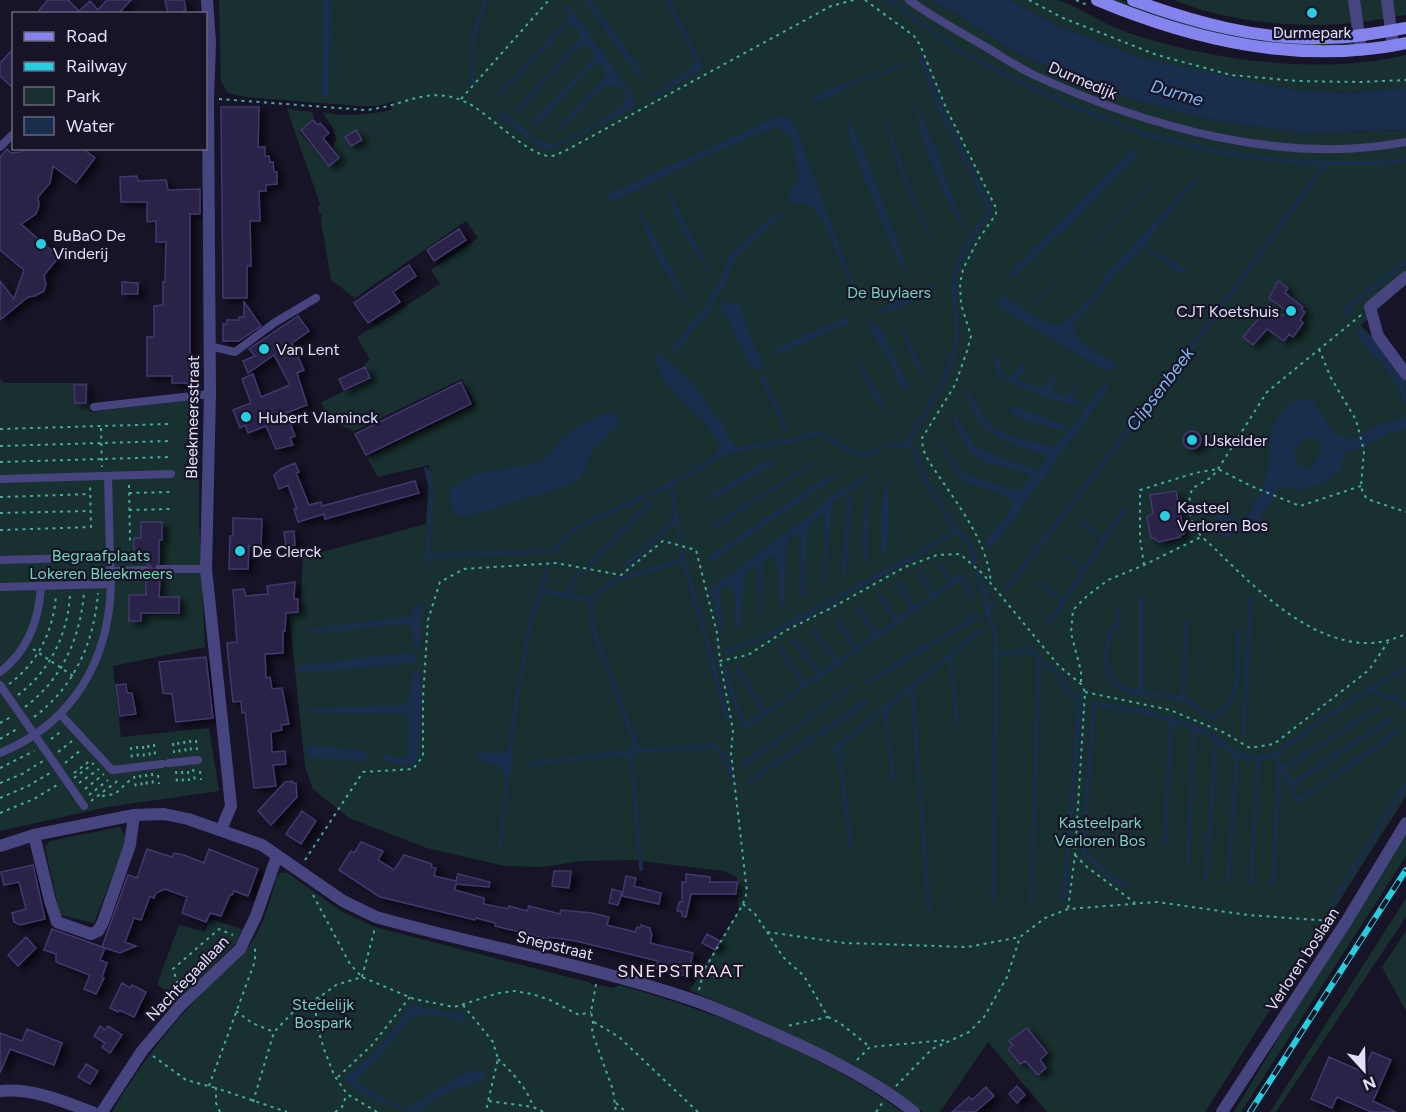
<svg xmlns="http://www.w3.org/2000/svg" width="1406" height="1112" font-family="Figtree,sans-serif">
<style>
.green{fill:#183130}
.water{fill:#192d4c;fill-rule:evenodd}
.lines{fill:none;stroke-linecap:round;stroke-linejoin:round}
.stream{stroke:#192d4c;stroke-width:4}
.building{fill:#292246;stroke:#42386f;stroke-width:1.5;filter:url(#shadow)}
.path{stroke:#42aca5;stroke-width:2;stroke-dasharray:3 4.5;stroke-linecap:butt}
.service{stroke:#474580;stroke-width:8}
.minor{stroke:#474580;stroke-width:12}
.secondary{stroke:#8583ee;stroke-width:12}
.rail-casing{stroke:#25cfe0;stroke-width:6}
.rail{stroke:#171427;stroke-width:4;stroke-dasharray:11;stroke-linecap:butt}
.poi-dot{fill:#25cfe0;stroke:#171427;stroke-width:2}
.labels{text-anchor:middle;stroke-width:4.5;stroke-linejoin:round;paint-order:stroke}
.poi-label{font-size:16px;fill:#e2dffa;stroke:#171427;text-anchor:start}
.street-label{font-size:16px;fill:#e2dffa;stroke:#171427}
.park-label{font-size:16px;fill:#74d2ba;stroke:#171427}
.water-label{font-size:18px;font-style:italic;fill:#7bb8ec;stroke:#171427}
.neighbourhood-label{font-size:18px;letter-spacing:1.5px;fill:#fbe1f1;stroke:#171427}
</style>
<defs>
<filter id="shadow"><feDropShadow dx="6" dy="4" stdDeviation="3" flood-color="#0009"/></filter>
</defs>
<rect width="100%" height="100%" fill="#171427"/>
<path class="green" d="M219,0H932L954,12L1013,51L1038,62L1106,91L1177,111L1218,121L1305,133L1406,130V284L1361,325L1406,374V796L1205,1112H1047L988,1042L940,1112H923L877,1080L848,1062L690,990L739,910L737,877L723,871L632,860L580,861L544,867L505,866L427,848L349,818L313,789L305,766L289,613L300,612L303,557L426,524L429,465L378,477L367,458L475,405L462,379L354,431L329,421L321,402L371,379L364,364L370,360L357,337L440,284L431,270L478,238L466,221L355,298L331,280L321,221L322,214L319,213L318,207L320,204L287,109L312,112L314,116L313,120L299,132L330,165L339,158L332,148L336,139L333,128L322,112C344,117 369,115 391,110L394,101L377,106H359L245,97L228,93L221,82Z
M1010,0C1024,0 1042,0 1056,0C1073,3 1100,22 1118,29C1202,60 1319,76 1406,55V88L1350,93L1292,90L1192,70L1141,58L1059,26Z
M1107,0H1121L1163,15L1355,43L1353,46L1302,47L1213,35Z
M1175,0H1406V15C1389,17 1373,21 1356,23C1298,28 1228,23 1175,0Z
M0,379L4,383H88L90,412L200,399L199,411V521L205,647L113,666V669L121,737L209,728L219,791L107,807L0,831Z
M120,827L127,839L94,923L60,915L45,847L50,841Z
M1406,833V856L1241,1112H1234L1308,989Z
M286,872L341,911L375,927L591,983V985L598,987L600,985L613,988L619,985C721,1014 816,1051 903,1112H112C135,1072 168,1029 200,995C219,975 242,960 256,935C264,922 272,895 276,879L280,873Z
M1406,898V917L1276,1112H1270Z
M210,919L242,929L236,943L177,1001L157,984L179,925L205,932Z
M1406,931V1011L1382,967Z"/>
<path class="water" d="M323,0H331L329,94L326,98L322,95Z
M584,0H590L636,63L645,80L635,72Z
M665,0H670L703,66L698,72L650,98L648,96L690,70L696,62Z
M932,0H1010L1059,26L1141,58L1292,90L1350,93L1406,88V130L1305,133L1218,121L1177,111L1106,91L1038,62L1013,51L954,12Z
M565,5L569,6L628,89L635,102L633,108L551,150L537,145L497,115L500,113L513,119L534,138L553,145L594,125L624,104L627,95L621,87L604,85L560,131L557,128L605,77V69L596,62L537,125L535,122L537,117L593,59C594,51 592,48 585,44L577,48L517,113L514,111L580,39L578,30L573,25H568L498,99L500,91L569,18Z
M911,61L908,65L850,85L835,95L813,103L812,99L824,91Z
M914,100L935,148L966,233C942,193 921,146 914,100Z
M882,106L904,171L940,260C916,210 891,160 882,106Z
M779,116H787L796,128L861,305H859L820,215L807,203H788L787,199L799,178L795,153L792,141L785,132L775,127L708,155L619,198L611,201L606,195Z
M848,118L865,154L909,274L901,266L878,213L850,139Z
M1137,149V155L1075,219L1015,276L1009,277V274L1129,153Z
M1160,173L1144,194L1038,301L1029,305L1059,279Z
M1195,178L1198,180L1158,226L1147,243L1115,275L1073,324C1075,345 1102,355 1117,364L1115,368L1106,371L999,307L998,301L1005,296C1016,304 1045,326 1058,325C1070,323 1093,293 1102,284L1104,277Z
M667,187L714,278C695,251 672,220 667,187Z
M637,203L692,309C669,285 644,235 637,203Z
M787,210L736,257L726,281L710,311L673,354L672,346L705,308L721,279L730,254L773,216Z
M1146,247L1187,270V273L1179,272L1147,251Z
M940,281C928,298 891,312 871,314L916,291Z
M720,301L741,305L747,328L763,364L761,368L754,370L751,367L732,329C730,319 719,311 720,301Z
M867,316L882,331L912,395L900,384L884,350L876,340Z
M847,317L850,318L849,323C823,333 801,345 775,355L774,353V350L783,345Z
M899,318L926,377C911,367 903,334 899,318Z
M1361,328L1372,337L1405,381L1406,406C1401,393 1394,380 1385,368C1376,356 1360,345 1356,330Z
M853,349L890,416C871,401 862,371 853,349Z
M655,352L676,367L700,392L715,417L721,420L728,435L737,450L728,451L711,461L720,445L700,416L694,414C680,397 655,376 655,352Z
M995,356H999L1002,375L1011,377L1022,363L1025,365L1018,381L1044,388L1054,374L1058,376L1053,384L1052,393L1068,396L1075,385L1079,386L1074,393V400L1085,403L1080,406L1050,399L996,375Z
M764,376L789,430L782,429L780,420L759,377Z
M1107,384L1109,388L999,538L987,549L985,544L987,540C996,529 1011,515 1013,501L1002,494L962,481L937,440L939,438L958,467L965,474L1016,491H1021L1030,479V475C1013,466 983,466 971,452C963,444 958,429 952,419L956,416L976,448L1035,470L1039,469L1046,457L1045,455C1014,443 987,440 972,408C969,401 966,397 967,390C977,398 979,412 988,422C1003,438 1033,442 1054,447L1059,444L1103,385Z
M1298,399L1315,401C1317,410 1328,423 1333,433L1349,438L1357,437L1376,426L1406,417V429C1399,431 1392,431 1386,434C1372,442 1364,449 1348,451L1340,463L1343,467L1341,470L1335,473L1327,482L1300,491L1290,487L1279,488L1263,512L1257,535L1240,531L1229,537H1221L1214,526L1218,514L1223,512L1239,520L1245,518L1253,510L1251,503C1253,500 1259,497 1261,494C1263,492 1264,484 1265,481C1276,445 1259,425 1298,399ZM1306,438L1317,440L1321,446L1317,459L1310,469L1298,466L1293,454L1297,446Z
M1015,406L1066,426L1067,430C1052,429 1023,421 1011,413L1010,408Z
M610,413L616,415L619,422L618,425L594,448L589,456L586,469L579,479L569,485L466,517L455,514C450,506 449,499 450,490C472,471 487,471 515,467C524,466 534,465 542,460C551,455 554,447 561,440C572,430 596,415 610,413Z
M813,461L815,463L715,528L710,526Z
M764,462H777L714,498L703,499Z
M846,468L834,478L710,562L709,556L821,481Z
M887,471L889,515L887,548L885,553H881V516Z
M869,473L870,477L831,504L825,583L823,585L825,514C820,516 813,519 810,525C804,537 805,579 805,594L803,596L800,594L801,532L789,538L786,545L784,605L782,608L780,606C777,590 781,573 775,557L770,555L764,560L760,620L758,617V570L757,567C750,567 747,570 744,575L740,627H737C732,614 739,599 731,586L721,587L719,594L723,630L719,632L714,596L709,591L710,589L813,514L830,497Z
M867,485L869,493L867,559L865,564L862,541Z
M852,496L846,573L844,577L842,571L847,499Z
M419,603L423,606L420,646L418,648L415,649C411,640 416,633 409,625L403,624L313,633L307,631L310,629L412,616L415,605Z
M411,652L418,656L417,661L414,663L301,673L298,672L297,668L301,665Z
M418,669C427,688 419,740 417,762L411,766L385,761L382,754L406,758L408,755L409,718L406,714L312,713L308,709L403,705L408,702L414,671Z
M316,746L364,751L368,755L363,761H359L308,757L306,747Z
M511,748L507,779L499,766L479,760L477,751L499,754Z
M410,1004L447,1013L462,1012L467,1022L462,1024L459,1019L425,1014L409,1019L383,1053L357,1077L356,1081C372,1093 388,1102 407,1108L470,1070L485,1071L487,1079C470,1083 454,1089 438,1098C432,1101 425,1107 419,1111C397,1112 358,1094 344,1079L376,1051L401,1020Z"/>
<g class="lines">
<path class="stream" d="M889,0L958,50L984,64L1048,96L1143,134L1222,153L1307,163H1326
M472,82L473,36L486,0
M1347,314L1345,309L1406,262
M908,443C924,411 950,379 956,344C960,323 952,303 954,283C956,256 977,232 990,209L943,114L932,88L921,57
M890,445L908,443L913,448L923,475L955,530C967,536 975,550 974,563
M426,469L432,492L427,565
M671,484L680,539
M1079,520L1104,539
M427,556L552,551L578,526L665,487L728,451L794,440L816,432L853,452L865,455L881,448
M1067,557L1084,569
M683,560C701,612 712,666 727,718
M939,563L952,583
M590,564L650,503
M625,566L676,519
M919,571L934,596
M977,574L985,594L987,610
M1038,582L1062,601
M898,583L914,609
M1006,589L1180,363L1326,163H1387L1406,160
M540,591L591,600
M879,594L897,621
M566,595L574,579L581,571
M995,603L987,611L995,634L996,655L1028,650L1061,677L1069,693L1080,700L1064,898
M859,610L877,635
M1117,610C1122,621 1114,625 1110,635C1106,645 1104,660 1108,671C1116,701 1161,690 1185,700C1193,704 1202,713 1211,718C1243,706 1239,659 1238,631
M838,621L856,649
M1049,623L1124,509
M813,629L837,663
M794,641L820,674
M779,647L804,686
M727,652L763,637L915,556L955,530
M950,655L957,725
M737,667L765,713
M726,668L732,693L745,727L962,576L973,599
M866,683L977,616
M912,686L929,911
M1371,689L1406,668
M1141,692V598
M1183,699L1186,622
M885,709L893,780
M1243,736L1251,598
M838,747L851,846
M638,751L714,746C726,754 728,764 732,777
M631,752L641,869
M831,752L981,630
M1274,755L1282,769L1379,707
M528,764L638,751L592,626L591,600L613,581L683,560L682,552
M743,765L850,687
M1282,769L1291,784L1391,719
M748,782L867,701
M1291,784L1298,801L1400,730
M1165,843L1171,720
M500,845L514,716L530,623L548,568
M1188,863L1194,727
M1206,880L1216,740
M1228,881L1237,754
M1273,883L1279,767
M1251,884L1258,759
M1126,886L1106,874L1083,851L1094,703L1149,713L1202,730L1237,754L1258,759L1274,755L1323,719L1370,689L1399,700L1406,706
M993,901L996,655
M1031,903L1039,659
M1332,904L1406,784"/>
</g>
<path class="building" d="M48,0H68L79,11L90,1L98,10L107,0H131L118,14H36Z
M165,0H184L186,10L183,11V14H168Z
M14,48V89L0,76V63Z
M221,107H259L258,147H265V156H269L270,162H273L274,172H277V184L266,185V191H259L260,221H250L251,266H247V298H223Z
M313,120L318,125L320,123L329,133L323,138L339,158L329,166L301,130Z
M356,130L362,140L351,146L345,137Z
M27,148H82L95,158L76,183L53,166L50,183L38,197L39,206L36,214L21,224L59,257L44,275L46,284L44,291L35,296L28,297L0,320V281L14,299L24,270L0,250V157L7,149L11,153L20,152Z
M137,176L138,181L166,180L168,190L200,189V214H190V383H172V376H147V337H154V306L163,305V282H165L166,242H156V221L147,222V202H121L120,177Z
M459,229L466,240L434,261L427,250Z
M409,265L416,276L393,292L400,302L368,323L354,303Z
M1278,281L1288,288L1285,293L1303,307L1301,309L1305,312L1300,320L1303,323L1293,337L1289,334L1284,341L1267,329L1253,345L1243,337L1258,319L1291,314L1269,298Z
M122,282L138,283V294H122Z
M244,302L261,326L239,341H223V324H227V320H239V317H244Z
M298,316L309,331L292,343L304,370L297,373L307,405L286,413L295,436L290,438L293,445L276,449L266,426L248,433L245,425L240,428L233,410L251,403L242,379L253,374L261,397L290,385L274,355L248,373L243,361L255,356L249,349Z
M365,367L370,378L344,390L339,379Z
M461,382L471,404L366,455L355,434Z
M74,385H86V403H75Z
M1183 440a9 9 0 1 1 18 0a9 9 0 1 1-18 0Z
M295,463L299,472L296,473L309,505L321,502L322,506L415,481L419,493L325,519L324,514L298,522L294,509H297L288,485L279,489L274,475L281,469Z
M1176,491L1184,534L1180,535V537L1159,542L1154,538H1151L1147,517L1153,513L1150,495Z
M233,518L262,519L261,546H249L248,569H229L230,536H233Z
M141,522H162V540H159V563L154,570L160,575L159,597H179V613H141V621H129V595H146V576L152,570L151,566L147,564V553H134V538H141Z
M294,531L295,545L286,546L284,532Z
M295,582L294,599H298V612L286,613L285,631H283V653L265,654L266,678L270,677L272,689L282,688L289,724L281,725L282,730L271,732L272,752L285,751L286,764L273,765L276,786L254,788L245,712L242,713L241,701L233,702L228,656L227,643L237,642L233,590L244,589L246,596L268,594L267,586Z
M206,657L213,718L176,722L172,694L163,693L159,662Z
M126,684L127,693H132L136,714L120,716L116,685Z
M292,781V783H296L297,797L271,825L258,811L285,782Z
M302,811L316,821L301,844L286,834Z
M361,842L383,851L378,860L394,870L404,855L432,864L431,867L436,868L434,876L456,881L458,874L490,882L489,887L456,884L455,890L484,898V904L508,909L509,906L527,911L529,906L560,914L561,910L592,913L609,917L607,925L635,932L637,927L640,928L641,925L650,928V930L652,934L650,943L693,953L687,976L656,968L658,961L629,954L576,941L549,937L548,939L495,926V923L476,918L475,920L380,897L339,870L351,851L354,853Z
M147,849L172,857L174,853L184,855L204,863L209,849L258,869L248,896L234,891L232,895H230L221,916L210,913L206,922L182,913L187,897L165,889L156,893L154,898L150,896L141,920L134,918L125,942L136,946L120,953L102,947L128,875L137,878Z
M33,865L45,919L20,925L14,922L12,913L26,909L19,882L4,885L1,872Z
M554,871H571L569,888L552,886Z
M686,874L710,877V882H737L736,894H691L686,917L682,916V912L677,911L679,902H682V882H686Z
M626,876L636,878L634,886L661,893L659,904L622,896Z
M612,889L622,892L618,905L609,903Z
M52,929L105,948L100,960L107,963L102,977L104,978L96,994L84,989L90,975L56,962V954L44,950Z
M707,934L720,941L715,950L702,943Z
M26,937L36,948L18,966L8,955Z
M122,983L130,988L132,985L146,992L134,1017L119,1010L118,1012L110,1008Z
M100,1026L105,1030L108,1026L122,1035L110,1053L102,1047L105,1043L94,1036Z
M1027,1028L1047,1053L1040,1060L1046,1068L1038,1075L1025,1061L1020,1064L1008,1049L1013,1045L1009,1041Z
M27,1029L62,1043L54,1065L10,1049L0,1073V1033L22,1041Z
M1372,1052L1391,1060L1373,1101L1396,1112H1371L1337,1097L1332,1108L1311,1099L1329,1057L1363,1072Z
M86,1064L98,1071L90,1084L78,1077Z
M1017,1086L1025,1095L1017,1103L1009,1094Z
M986,1087L994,1096L975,1112H952L969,1097L972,1100Z"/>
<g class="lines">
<path class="path" d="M865,0L914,36L920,45L947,110L995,206L996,214L978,240L963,269L960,284L961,304L971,336L967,351L955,385L922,438L923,449L927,458C951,497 988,538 991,584
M1029,0L1063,18L1157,55L1231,75L1297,81L1360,82L1406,80
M1076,0L1087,5
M219,99L365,110C406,107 431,81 473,106C491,117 531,157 550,156C555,156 559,153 563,152L831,6L854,0
M461,99L549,0
M1361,315L1267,392L1218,469L1212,477L1193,488C1187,498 1189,517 1195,528C1199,536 1211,544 1217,551C1251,584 1296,629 1344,640C1367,646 1385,643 1406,634
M1319,349L1331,378L1356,420L1364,451L1361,486L1363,493L1367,499L1406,512
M101,428L102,467
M0,429L169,424
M0,446L170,441
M0,462L170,457
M129,485L130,542
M129,493L171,492
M0,497L90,494
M129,510L171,509
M0,513L91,511
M0,530L91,527L90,485
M1144,565L1140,538V490L1195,473L1218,469L1251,486L1300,506L1361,486
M33,649L73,676
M1081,682V671L1071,633L1073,610L1087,596L1108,580L1144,565L1203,536
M9,684C38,663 54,630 56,594
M1085,692L1170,710L1223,732L1250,748L1274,744L1369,670L1388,642
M18,695C50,671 68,634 70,594
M25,707C62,679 80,639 84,593
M34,717C74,687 94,643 98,593
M0,723L11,717
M0,739L17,729
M51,739L63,730
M190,740L191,751
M196,740L197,750
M184,741L186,753
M178,742L180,754
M173,743L174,753
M154,744L155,755
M148,745L150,756
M137,746L138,758
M143,746L144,757
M131,747L132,758
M58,752L72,741
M65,763L81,750
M0,768L34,751
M193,769L195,781
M176,771L177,783
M182,771L183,782
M188,771L189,781
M200,771L201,780
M74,773L91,760
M152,773L153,785
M146,774L147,787
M140,775L142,787
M158,775L159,784
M134,776L136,788
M74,778L94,763
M0,783L22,774L43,761
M79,783L99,769
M85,789L104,774
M89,795L108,780
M102,796L115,794L129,781V777
M0,798L28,786L50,773
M91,801L120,779
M0,813L34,799L57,785
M1075,855L1087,867L1135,903
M305,860L363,772L413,769L423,756V697L428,620L440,582L464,569L556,563L621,575L663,541L696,550L717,633L720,661L748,655L785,631L835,606L905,567L937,555L960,554L983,574L1059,666L1081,684L1085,692L1075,855L1068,909
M313,895L350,964L362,977
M743,904L755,914L767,932L845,943L968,947L1020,937
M767,932L783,957L804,976L828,1017L787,1026
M362,977L375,928
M596,984L591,1012L593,1022L592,1032L613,1090L616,1112
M699,990L704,970L743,904L747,892L731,753L733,730L720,661
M180,991L173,969L219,929L233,935
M463,1005L493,1042L498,1059L487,1106L488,1112
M236,1011L252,1023L274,1032
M828,1017L840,1023L870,1047
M594,1022L619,1037L698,1112
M153,1056L186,1080L216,1088
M498,1059C511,1071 528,1089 533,1107
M857,1060L870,1047L947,1040
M338,1077L372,1045L410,997
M209,1086L255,961V947
M896,1086L932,1049L969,1032L984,1017L1007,977L1020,937L1045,918L1068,909L1157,902L1248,915L1331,921
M489,1101L533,1107L544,1112
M253,1102L274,1032L297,1008L321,996
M616,1103L626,1112
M220,1112L216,1103V1088L287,1112
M335,1112L342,1107L347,1094
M377,1112L347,1094L334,1075L324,1049L316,1023V1010L321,996L336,985L362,977L414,999L454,1007L499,993L515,991L532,994L550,1000L579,1015L591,1012
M876,1112L883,1102"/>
<path class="service" d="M909,0C931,16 955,29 979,43C997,53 1015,66 1034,75C1145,126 1283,166 1406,142
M0,147L14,133
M209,346L235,352L274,323L316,298
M94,407L210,394
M108,476L110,557
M0,479L171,474
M0,560L110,557L111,584L0,587
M160,569H206
M110,571L146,570
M0,672C28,651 39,620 41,586
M0,685L84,806
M60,714L112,770L162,764
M0,753C73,723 109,661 111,584
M169,763L198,760"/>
<path class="minor" d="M207,0L210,42L208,98L210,394L206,569L231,806L221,830
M1354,0L1361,50
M1387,0L1393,46
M1406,277L1370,307L1378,336L1406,374
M34,835L50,901L57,922L91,934L98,931L103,922L130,845L134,815
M0,846L34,835L134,815L164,814L188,819L262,845L343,901L376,917C482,947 592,965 696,1001C726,1012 755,1025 784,1038C829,1058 875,1081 914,1112
M0,1091C33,1088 62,1101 92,1112
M102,1112L142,1051L180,1006L240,949L256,916L277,856
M1222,1112L1346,922L1406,823"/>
<path class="secondary" d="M1097,0C1195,41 1300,65 1406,43
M1133,0C1193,22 1258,40 1323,38C1351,38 1379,33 1406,28"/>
<defs>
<path id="rail" d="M1250,1112L1406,870"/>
</defs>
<use href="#rail" class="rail-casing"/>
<use href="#rail" class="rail"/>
</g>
<g class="poi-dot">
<circle cx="1312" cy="13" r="6"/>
<circle cx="41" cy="244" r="6"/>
<circle cx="1291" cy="311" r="6"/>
<circle cx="264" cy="349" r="6"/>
<circle cx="246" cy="417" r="6"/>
<circle cx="1192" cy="440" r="6"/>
<circle cx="1165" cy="516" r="6"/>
<circle cx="240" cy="551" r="6"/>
</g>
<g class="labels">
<g class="poi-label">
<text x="1312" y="38" text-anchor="middle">Durmepark</text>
<text x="53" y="241">BuBaO De<tspan x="53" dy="18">Vinderij</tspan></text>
<text x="1279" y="317" text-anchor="end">CJT Koetshuis</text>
<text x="276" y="355">Van Lent</text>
<text x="258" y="423">Hubert Vlaminck</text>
<text x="1204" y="446">IJskelder</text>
<text x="1177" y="513">Kasteel<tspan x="1177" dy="18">Verloren Bos</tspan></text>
<text x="252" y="557">De Clerck</text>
</g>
<g class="street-label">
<text transform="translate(1083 80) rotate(23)" y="6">Durmedijk</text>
<text transform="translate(192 417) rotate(-89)" y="6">Bleekmeersstraat</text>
<text transform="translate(555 945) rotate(14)" y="6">Snepstraat</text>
<text transform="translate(1302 959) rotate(-57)" y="6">Verloren boslaan</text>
<text transform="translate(187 978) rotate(-46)" y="6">Nachtegaallaan</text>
</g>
<g class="park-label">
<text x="889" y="298">De Buylaers</text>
<text x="101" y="561">Begraafplaats<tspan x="101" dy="18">Lokeren Bleekmeers</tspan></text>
<text x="1100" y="828">Kasteelpark<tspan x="1100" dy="18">Verloren Bos</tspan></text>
<text x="323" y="1010">Stedelijk<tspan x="323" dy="18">Bospark</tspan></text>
</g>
<g class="water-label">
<text transform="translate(1177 93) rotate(16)" y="6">Durme</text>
<text transform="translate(1160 389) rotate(-53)" y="6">Clipsenbeek</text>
</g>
<g class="neighbourhood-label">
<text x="681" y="977">SNEPSTRAAT</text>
</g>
</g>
<rect x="12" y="12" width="195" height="138" fill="#171427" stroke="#68657b" stroke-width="1.5"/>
<rect x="24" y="32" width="30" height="9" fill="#8583ee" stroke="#68657b" stroke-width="1.5"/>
<text x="66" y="42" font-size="18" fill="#e2dffa">Road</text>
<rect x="24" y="62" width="30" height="9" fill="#25cfe0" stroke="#68657b" stroke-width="1.5"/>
<text x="66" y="72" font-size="18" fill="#e2dffa">Railway</text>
<rect x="24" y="87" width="30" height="18" fill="#183130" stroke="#68657b" stroke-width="1.5"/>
<text x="66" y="102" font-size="18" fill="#e2dffa">Park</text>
<rect x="24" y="117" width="30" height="18" fill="#192d4c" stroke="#68657b" stroke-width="1.5"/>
<text x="66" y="132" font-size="18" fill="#e2dffa">Water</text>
<g transform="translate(1364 1070) rotate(158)" stroke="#171427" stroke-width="4.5" paint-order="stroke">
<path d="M0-4.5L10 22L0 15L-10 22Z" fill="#e2dffa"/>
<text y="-9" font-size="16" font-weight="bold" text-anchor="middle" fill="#e2dffa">N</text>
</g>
</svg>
